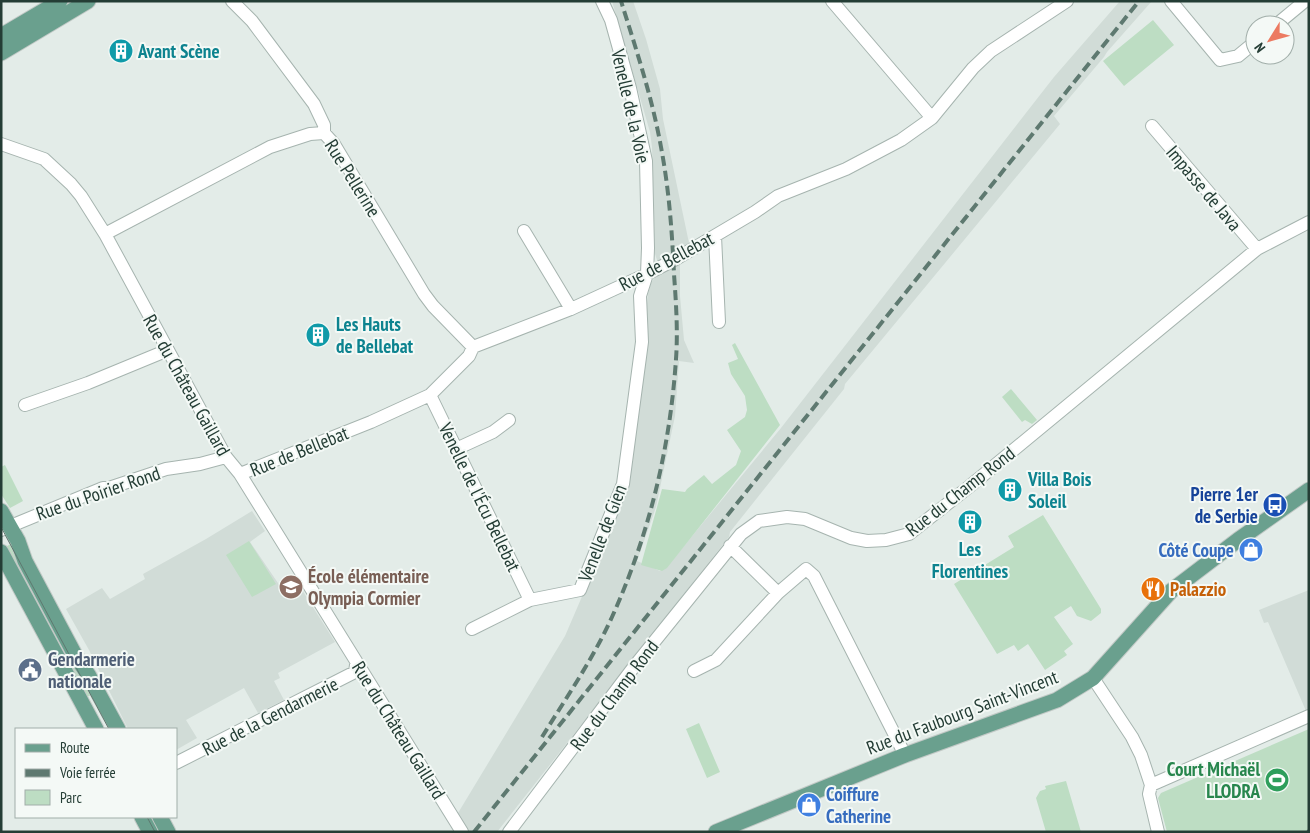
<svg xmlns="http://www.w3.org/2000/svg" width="1310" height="833" font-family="'PT Sans Narrow',sans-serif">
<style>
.built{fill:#d1dcd7}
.green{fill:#bdddc3}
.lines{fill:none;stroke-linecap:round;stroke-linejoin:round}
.minor-casing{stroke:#a6b4af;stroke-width:14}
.major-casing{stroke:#c2c9c6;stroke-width:17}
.minor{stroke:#fff;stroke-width:12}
.major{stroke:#6aa08e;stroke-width:15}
.tram{stroke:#5e7970;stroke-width:1}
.rail{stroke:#5e7970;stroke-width:4;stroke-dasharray:10 5;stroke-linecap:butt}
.labels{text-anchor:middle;stroke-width:4;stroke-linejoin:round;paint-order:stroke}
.culture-label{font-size:19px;font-weight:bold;fill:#0d838f;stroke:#f4f9f6;text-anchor:start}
.street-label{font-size:19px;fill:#243d35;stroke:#f4f9f6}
.transit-label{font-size:19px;font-weight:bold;fill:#164399;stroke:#f4f9f6;text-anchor:end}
.shop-label{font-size:19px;font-weight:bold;fill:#366cbe;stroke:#f4f9f6;text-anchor:end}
.education-label{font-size:19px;font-weight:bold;fill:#785e54;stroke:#f4f9f6;text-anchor:start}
.food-label{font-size:19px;font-weight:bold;fill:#c56008;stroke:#f4f9f6;text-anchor:start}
.service-label{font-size:19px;font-weight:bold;fill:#4e5e75;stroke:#f4f9f6;text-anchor:start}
.leisure-label{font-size:19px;font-weight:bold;fill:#27864d;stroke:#f4f9f6;text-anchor:end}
</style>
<rect width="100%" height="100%" fill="#e3ece8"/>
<path class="built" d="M612,1H633L646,39L660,89L663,119L689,243L678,251L680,262V296L684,340L694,363L679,361L675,416L656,507L637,561L660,571L670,563L781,428L1054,77L1120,1H1152L1107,52L1104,57L1054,116L1060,124L845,384L844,389L730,532L729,537L497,832H462L458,813L565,636L627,492L648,294L651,283L657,274L658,263L655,254L652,147L650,132Z
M252,511L265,531L250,542L280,586L291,578L297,587L299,585L335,642L278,673L280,678L274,681L284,700L258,713L244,688L186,720L197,738L176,750V729H128L89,650L66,609L102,588L110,599L145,579L143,574L206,539Z
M1309,590V710L1306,711L1268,622L1264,623L1259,610Z"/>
<path class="green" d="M1153,20L1174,45L1124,86L1103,61Z
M735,343L780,425L667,568L662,571L641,565L662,489L685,492L687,489L704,475L712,484L736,465L741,451L727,430L745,417L747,410L745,396L731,374L728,363L738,359L732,345Z
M1011,389L1037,420L1032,424L1025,420L1022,422L1002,397Z
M5,465L23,501L10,508L1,494V467Z
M1043,515L1101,609V613L1091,621L1077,616L1071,606L1054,617L1073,644L1064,651L1067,655L1045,670L1028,644L1018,651L1014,645L997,654L954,584L1014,547L1008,536Z
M249,541L276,584L252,597L226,555Z
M15,542L96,693L82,699L3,548Z
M699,723L720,772L707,778L686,729Z
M1309,729V832H1167L1158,798L1161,793Z
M1066,781L1081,832H1046L1036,798L1040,791L1046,789L1045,786Z"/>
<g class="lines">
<defs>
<path id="minor" d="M232,1L252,21L314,104L324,125V133
M832,1L932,118
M1171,1L1220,60L1238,56L1255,42
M1276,25L1305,1
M1152,126L1257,249
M1,144L44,159L71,184L81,196L105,234L226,457L240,474L462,832
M524,231L571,309
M105,234L270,147L310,134L324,133L334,144L424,294L433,306L473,347
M715,236L719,322
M430,395L530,600
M25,405L88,383L168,350
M456,449L493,432L509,420
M240,474L371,422L430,395L469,356L473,347L571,309L647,274L674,260L755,212L778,196L846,169L901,140L932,118L973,68L991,51L1067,1
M1,530L103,488H109L166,469L200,464L226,457
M730,546L778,593
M472,629L530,600L580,590L623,484L642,342L640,296L647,274L648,248L646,161L630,88L611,20L602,1
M694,671L716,660L778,593L806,569L814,576L905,755
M1093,678L1132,737L1141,755L1151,785L1149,794L1158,832
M176,763L355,672L356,665L358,664
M1151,785L1309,716
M509,832L633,668L741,534L759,521L787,517L805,519L851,538L867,541L886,540L909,534L970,486L1257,249L1309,222"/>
<path id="major" d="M1,36L60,1
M1,53L88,1
M1,511L18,541L25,561L75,655L89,676L118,729
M1,552L96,729
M142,817L150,832
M160,817L168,832
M716,832L905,755L1057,700L1093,678L1171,591L1238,540L1309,490"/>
</defs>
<use href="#minor" class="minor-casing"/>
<use href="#major" class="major-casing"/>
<use href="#minor" class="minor"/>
<use href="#major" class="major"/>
<path class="tram" d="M1,527L109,729
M147,817L155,832"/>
<path class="rail" d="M542,737C566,698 593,659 612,617C649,535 670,449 676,359C678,331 676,302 674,274C672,231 669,189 661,147C652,97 636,49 621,1
M474,832L1139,1
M1308,832L1309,831"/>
</g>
<defs>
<symbol id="building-disc" viewBox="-11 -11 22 22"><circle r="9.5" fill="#0f9aa8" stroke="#f4f9f6"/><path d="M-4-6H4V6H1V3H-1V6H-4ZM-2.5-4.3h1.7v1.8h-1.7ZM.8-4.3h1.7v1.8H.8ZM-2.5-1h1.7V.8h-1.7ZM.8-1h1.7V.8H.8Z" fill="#fff"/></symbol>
<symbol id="bus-disc" viewBox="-11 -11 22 22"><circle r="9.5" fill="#1a4fb4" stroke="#f4f9f6"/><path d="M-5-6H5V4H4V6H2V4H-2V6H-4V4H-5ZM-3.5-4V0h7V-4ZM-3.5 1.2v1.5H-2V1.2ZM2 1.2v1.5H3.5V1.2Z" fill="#fff"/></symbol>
<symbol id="shop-disc" viewBox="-11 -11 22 22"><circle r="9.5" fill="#3f7fe0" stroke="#f4f9f6"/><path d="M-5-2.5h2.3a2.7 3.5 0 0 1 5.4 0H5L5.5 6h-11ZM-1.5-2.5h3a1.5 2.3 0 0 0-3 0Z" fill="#fff"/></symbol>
<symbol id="school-disc" viewBox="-11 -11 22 22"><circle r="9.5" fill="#8d6e63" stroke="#f4f9f6"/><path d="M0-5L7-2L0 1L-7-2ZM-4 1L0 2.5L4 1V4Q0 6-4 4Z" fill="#fff"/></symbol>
<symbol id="restaurant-disc" viewBox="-11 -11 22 22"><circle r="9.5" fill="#e8710a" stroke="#f4f9f6"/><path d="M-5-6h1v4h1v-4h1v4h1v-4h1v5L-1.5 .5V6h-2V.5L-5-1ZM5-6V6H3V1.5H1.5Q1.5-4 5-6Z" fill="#fff"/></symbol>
<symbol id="civic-disc" viewBox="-11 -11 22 22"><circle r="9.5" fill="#5c6f8a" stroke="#f4f9f6"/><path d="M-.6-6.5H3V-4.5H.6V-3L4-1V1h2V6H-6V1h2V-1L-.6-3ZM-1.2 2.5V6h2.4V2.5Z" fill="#fff"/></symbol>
<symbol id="stadium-disc" viewBox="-11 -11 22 22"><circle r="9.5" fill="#2e9e5b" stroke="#f4f9f6"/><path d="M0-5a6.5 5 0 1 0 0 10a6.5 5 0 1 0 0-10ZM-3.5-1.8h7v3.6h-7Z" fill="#fff"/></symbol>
</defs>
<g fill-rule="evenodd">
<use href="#building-disc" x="107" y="37" width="28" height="28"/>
<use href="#building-disc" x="304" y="321" width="28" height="28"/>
<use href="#building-disc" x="996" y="476" width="28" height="28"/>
<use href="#bus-disc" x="1261" y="491" width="28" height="28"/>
<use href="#building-disc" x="956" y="508" width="28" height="28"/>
<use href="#shop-disc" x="1237" y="536" width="28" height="28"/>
<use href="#school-disc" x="277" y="573" width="28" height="28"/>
<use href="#restaurant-disc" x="1139" y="575" width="28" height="28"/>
<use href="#civic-disc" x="16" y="656" width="28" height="28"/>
<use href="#stadium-disc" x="1263" y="766" width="28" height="28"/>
<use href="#shop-disc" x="795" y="791" width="28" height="28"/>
</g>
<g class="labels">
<g class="culture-label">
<text x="138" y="58">Avant Scène</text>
<text x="336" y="331">Les Hauts<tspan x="336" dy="22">de Bellebat</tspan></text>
<text x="1028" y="486">Villa Bois<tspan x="1028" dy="22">Soleil</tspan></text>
<text x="970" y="556" text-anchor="middle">Les<tspan x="970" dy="22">Florentines</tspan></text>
</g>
<g class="street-label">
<text transform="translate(631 106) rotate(77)" y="7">Venelle de la Voie</text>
<text transform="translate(353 178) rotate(58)" y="7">Rue Pellerine</text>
<text transform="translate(1204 188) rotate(50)" y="7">Impasse de Java</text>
<text transform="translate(666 261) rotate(-28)" y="7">Rue de Bellebat</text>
<text transform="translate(187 385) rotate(61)" y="7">Rue du Château Gaillard</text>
<text transform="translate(299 451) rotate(-22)" y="7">Rue de Bellebat</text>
<text transform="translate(960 491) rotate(-38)" y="7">Rue du Champ Rond</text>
<text transform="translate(98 493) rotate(-19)" y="7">Rue du Poirier Rond</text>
<text transform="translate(480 497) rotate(64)" y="7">Venelle de l'Écu Bellebat</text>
<text transform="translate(602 533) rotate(-69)" y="7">Venelle de Gien</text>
<text transform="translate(614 695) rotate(-53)" y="7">Rue du Champ Rond</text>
<text transform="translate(962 712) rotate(-21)" y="7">Rue du Faubourg Saint-Vincent</text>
<text transform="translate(270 716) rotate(-27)" y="7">Rue de la Gendarmerie</text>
<text transform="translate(399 730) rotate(58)" y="7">Rue du Château Gaillard</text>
</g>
<g class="transit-label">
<text x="1258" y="501">Pierre 1er<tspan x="1258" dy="22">de Serbie</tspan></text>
</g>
<g class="shop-label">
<text x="1234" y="557">Côté Coupe</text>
<text x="826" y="801" text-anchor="start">Coiffure<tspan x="826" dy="22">Catherine</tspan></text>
</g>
<g class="education-label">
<text x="308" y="583">École élémentaire<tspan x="308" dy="22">Olympia Cormier</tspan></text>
</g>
<g class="food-label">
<text x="1170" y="596">Palazzio</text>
</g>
<g class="service-label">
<text x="48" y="666">Gendarmerie<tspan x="48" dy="22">nationale</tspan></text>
</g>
<g class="leisure-label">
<text x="1260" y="776">Court Michaël<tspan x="1260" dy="22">LLODRA</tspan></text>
</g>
</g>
<rect width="1310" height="833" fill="none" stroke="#243d35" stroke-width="5"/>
<rect x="15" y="728" width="162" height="90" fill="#f4f9f6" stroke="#a1aea9"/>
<rect x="25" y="744" width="25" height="8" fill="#6aa08e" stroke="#a1aea9"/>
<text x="60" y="753" font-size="15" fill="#243d35">Route</text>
<rect x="25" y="769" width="25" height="8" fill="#5e7970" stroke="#a1aea9"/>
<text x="60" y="778" font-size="15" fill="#243d35">Voie ferrée</text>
<rect x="25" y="790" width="25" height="15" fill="#bdddc3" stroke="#a1aea9"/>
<text x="60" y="803" font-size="15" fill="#243d35">Parc</text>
<g transform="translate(1270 40) rotate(233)"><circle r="24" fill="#f4f9f6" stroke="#a1aea9"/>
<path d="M0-4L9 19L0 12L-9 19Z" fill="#ec7a61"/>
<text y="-8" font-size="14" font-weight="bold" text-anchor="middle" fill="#243d35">N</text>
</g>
</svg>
